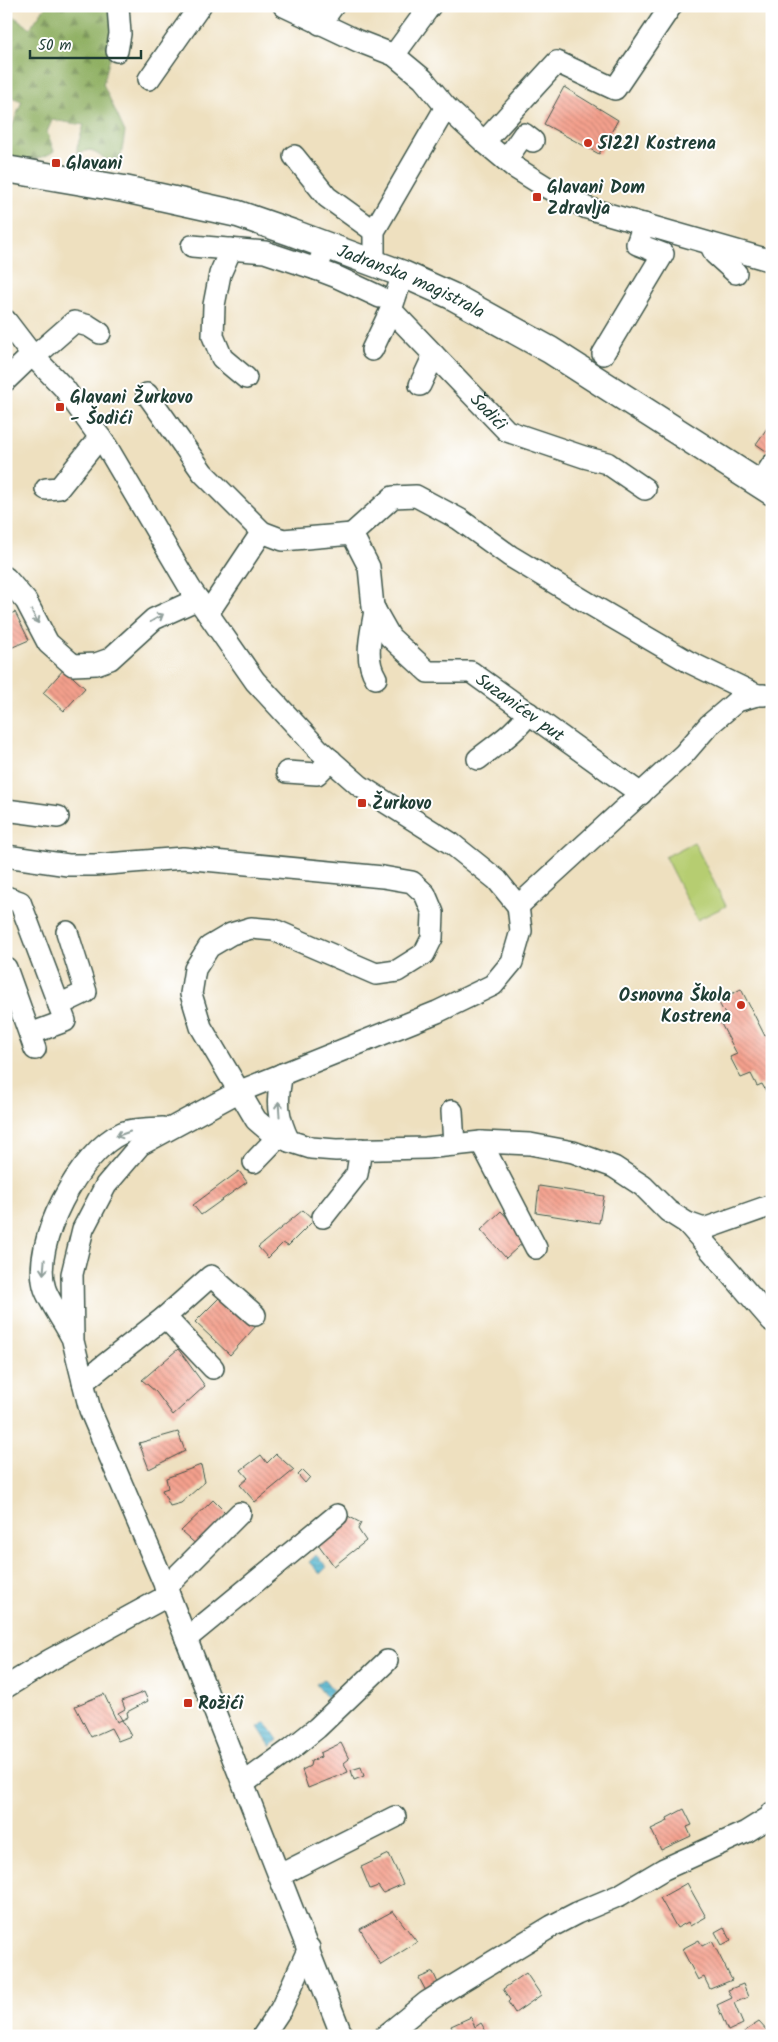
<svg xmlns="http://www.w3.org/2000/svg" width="778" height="2042" font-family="Kalam,sans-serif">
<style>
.green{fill:#b6cd71;stroke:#6a8552}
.forest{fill:url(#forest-firs);stroke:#58764c}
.water{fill:url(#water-rules);stroke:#367880}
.building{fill:url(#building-back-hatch)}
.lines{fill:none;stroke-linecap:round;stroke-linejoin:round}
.minor-casing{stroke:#3e5549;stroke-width:24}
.major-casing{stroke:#3e5549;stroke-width:29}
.minor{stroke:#fff;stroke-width:21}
.major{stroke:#fff;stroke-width:26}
.oneway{stroke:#8f9e9a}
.poi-dot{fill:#c8321e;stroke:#fff;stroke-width:2}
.labels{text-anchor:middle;stroke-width:4;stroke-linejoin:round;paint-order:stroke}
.poi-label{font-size:18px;font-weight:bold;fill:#1f3d34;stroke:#fff;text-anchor:start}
.street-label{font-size:18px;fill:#1f3d34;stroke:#fff}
</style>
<defs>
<pattern id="forest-firs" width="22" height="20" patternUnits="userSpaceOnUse" patternTransform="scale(1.25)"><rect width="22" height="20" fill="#90b063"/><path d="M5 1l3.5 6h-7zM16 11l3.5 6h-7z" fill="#759052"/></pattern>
<pattern id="water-rules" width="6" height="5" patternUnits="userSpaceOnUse" patternTransform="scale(1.25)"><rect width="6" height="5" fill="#4eb2cd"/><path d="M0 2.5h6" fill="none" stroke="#4092a7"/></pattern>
<pattern id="building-back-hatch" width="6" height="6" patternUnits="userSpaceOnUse" patternTransform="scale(1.25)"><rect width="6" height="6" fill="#f5a08d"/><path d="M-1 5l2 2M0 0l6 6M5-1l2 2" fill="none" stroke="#c68474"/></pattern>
</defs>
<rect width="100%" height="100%" fill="#fff"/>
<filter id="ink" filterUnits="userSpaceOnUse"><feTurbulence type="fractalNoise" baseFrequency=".02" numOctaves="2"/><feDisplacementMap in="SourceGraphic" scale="10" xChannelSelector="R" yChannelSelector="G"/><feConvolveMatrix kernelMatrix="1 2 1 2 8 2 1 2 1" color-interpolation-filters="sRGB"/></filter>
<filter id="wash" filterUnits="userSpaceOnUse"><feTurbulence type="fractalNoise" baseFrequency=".0096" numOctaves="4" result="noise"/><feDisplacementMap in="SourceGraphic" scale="20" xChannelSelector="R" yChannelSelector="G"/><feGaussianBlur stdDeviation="1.12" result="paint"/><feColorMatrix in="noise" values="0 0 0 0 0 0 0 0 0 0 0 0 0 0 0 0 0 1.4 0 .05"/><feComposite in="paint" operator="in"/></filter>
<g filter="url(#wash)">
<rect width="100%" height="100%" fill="#eee0bf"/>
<path class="green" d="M694,842L726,906L697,920L665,857Z"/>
<path class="forest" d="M46,6H113L110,58L103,84L125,132L119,169L109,165L108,160L90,150L77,153V147L84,125L52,120L47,132L54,151C41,161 21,161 6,157V129L12,127L22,101L6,95V11L30,28Z"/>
<path class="water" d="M316,1555L327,1567L320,1574L309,1562Z
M324,1679L333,1690L327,1698L316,1684Z
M266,1722L278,1740L271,1747L258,1727Z"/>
<g id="blocks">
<path class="building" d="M564,87L618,120L599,154L544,124Z
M772,421V455L756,444Z
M15,612L29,640L6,650V616Z
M64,669L85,688L64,711L43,693Z
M741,989L765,1036L772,1032V1102L762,1084L757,1086L751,1074L741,1078L730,1057L737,1054L720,1022L727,1018L718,1001Z
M239,1171L247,1182L201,1215L193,1205Z
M539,1186L604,1196L599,1223L536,1213Z
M303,1210L314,1220L288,1246L283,1243L268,1258L258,1247Z
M501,1211L527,1239L506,1258L481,1230Z
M224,1293L257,1325L230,1355L195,1322Z
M178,1349L205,1386L173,1415L156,1392L142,1380Z
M178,1432L185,1451L149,1469L139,1443Z
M276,1454L294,1470L255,1502L240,1485L248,1478L241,1470L261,1455L267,1463Z
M201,1465L205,1482L181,1503L170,1506L162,1490L168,1488L166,1478Z
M303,1470L310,1477L305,1483L298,1475Z
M213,1500L227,1514L199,1547L181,1531Z
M346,1515L361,1523L358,1529L366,1541L334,1566L318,1544L331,1534Z
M144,1692L148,1701L127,1712L128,1717L122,1720L131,1736L118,1741L111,1728L91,1737L75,1706L104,1694L117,1722L122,1720L118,1713L125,1709L122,1701Z
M341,1743L349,1759L344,1763L348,1772L308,1788L302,1770L310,1766L311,1761L321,1757L320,1753Z
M361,1767L364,1776L354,1780L351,1770Z
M684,1809L692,1825L687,1827L691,1836L661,1850L651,1829L668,1821L667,1818Z
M389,1854L403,1884L383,1893L378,1886L370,1889L361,1867Z
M687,1883L706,1917L690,1926L688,1922L677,1928L660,1898Z
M393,1911L417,1942L381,1965L360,1929Z
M724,1927L731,1940L722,1945L715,1932Z
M699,1940L702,1946L712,1941L732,1980L710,1989L704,1977L698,1980L682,1949Z
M433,1972L438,1983L426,1991L419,1978Z
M526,1973L541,1995L515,2013L508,2002L510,2000L503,1989Z
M743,1984L748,1997L734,2003L743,2024L728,2031L717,2005L732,1998L728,1990Z
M471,2017L475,2027L481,2023L489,2036H445L453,2031L451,2026Z
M759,2022L769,2033L764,2036H748L745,2031Z"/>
</g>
</g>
<g filter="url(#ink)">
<use href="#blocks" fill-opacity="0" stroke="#3e5549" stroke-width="1"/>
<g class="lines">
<defs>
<g id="minor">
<path d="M284,6L358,41L394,55L423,79L446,107L484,142L514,167L546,187L587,208L772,261"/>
<path d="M320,24L333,6"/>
<path d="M117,51L120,34L118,6"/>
<path d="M394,55L430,6"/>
<path d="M149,79L200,6"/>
<path d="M484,142L557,62L615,89L671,6"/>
<path d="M294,156L327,197L374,231"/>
<path d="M506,160L524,134L533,141"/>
<path d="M710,244L715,254L736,273"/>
<path d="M192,246L265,252L316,269L327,245"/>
<path d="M231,249L220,274L214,305L213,336L222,358L246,378"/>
<path d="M374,263V231L446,107"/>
<path d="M316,269L337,277L380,297"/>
<path id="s1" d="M403,274L391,310L507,431L584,457L607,463L645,489"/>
<path d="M6,321L32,355L64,388L107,447L190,588L255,681L318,749L360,786L452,844L497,880L518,906L521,931L512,962L493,985L437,1012L238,1092L140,1145L106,1185L83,1229L72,1274L73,1341L90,1410L169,1595L342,2036"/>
<path d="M372,350L391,310"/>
<path d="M603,354L663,254L637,244L644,224"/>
<path d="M34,357L74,322L89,326L100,333"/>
<path d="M6,380L32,355"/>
<path d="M420,385L434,355"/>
<path id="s2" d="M147,394L203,473L262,532L283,540L352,534L369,567L373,607L390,637L428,672H471L641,794"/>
<path d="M760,484L772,465"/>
<path d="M46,489L59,488L100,437"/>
<path d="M352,534L393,497L416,496L459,519L510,556L588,603L689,662L757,695"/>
<path d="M6,578L26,601L48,643L73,665L96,664L110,659L154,619L198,599"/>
<path d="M375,610C372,632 363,658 376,678"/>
<path d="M208,613L262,532"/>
<path d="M478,759C497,744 515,733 529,713"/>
<path d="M287,772L317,774L331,760"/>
<path d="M6,810L58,817"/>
<path d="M6,856L68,865H95L183,858L383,877L412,882L425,894L433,913L432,938L424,954L397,971L376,974L274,930L251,928L231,934L209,947L195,969L191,994L201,1027L256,1120L270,1132L289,1141L311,1148L336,1150L426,1148L481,1142L530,1144L573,1152L614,1167L643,1186L668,1211L687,1223L704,1229L772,1205"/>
<path d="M6,897L20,902L65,1021L30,1034"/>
<path d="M518,906L684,754L709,725L737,701L757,695H764"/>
<path d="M6,968L35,1049"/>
<path d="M59,1005L86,992L67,932"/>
<path d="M282,1074C276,1101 277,1117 289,1141"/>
<path d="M452,1111L454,1145"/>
<path d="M481,1142L536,1248"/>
<path d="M254,1162L279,1136"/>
<path d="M323,1217L357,1174L361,1149"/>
<path d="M687,1223L772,1321"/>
<path d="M165,1317L211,1276L255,1315"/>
<path d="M71,1336C64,1322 50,1303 45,1289C30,1245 80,1151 122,1133C133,1128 151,1129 163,1128"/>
<path d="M83,1382L165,1317L213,1368"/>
<path d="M165,1588L240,1513"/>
<path d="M186,1639L337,1515"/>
<path d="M6,1687L50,1660L169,1595"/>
<path d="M244,1783L291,1749L317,1728L387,1661"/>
<path d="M280,1875L395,1817"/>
<path d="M263,2036L281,2009L309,1948"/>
<path d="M385,2036L427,2002L552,1926L577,1913L620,1895L664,1869L746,1832L770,1817L772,1813"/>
</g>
<g id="major">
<path id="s3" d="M6,169L124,189L238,214L293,233L403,274L452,296L550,350L772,492"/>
</g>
</defs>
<use href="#minor" class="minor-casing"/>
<use href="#major" class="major-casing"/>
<use href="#minor" class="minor"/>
<use href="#major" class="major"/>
</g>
<defs><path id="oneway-shaft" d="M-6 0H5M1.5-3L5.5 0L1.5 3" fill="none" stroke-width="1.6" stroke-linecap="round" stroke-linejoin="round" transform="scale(1.25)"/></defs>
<g class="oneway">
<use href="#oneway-shaft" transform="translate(35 617) rotate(62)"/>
<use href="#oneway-shaft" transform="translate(157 618) rotate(-31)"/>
<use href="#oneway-shaft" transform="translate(279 1109) rotate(-94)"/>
<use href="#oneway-shaft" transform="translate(123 1134) rotate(161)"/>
<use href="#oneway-shaft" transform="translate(44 1267) rotate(95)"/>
</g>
</g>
<g class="poi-dot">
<circle cx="588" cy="143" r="5"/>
<rect x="51" y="158" width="10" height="10" rx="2.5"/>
<rect x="532" y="192" width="10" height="10" rx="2.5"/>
<rect x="55" y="402" width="10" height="10" rx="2.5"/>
<rect x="357" y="798" width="10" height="10" rx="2.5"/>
<circle cx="741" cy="1005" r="5"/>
<rect x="183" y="1698" width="10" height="10" rx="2.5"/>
</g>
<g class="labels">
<g class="poi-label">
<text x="598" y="149">51221 Kostrena</text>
<text x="66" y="169">Glavani</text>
<text x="547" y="193">Glavani Dom<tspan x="547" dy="21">Zdravlja</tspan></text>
<text x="70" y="403">Glavani Žurkovo<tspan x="70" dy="21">- Šodići</tspan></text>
<text x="372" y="809">Žurkovo</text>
<text x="731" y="1001" text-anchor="end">Osnovna Škola<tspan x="731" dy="21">Kostrena</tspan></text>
<text x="198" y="1709">Rožići</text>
</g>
<g class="street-label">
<text dy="6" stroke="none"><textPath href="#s3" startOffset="422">Jadranska magistrala</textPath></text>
<text dy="6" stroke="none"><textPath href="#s1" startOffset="179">Šodići</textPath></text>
<text dy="6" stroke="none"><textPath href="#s2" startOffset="539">Suzanićev put</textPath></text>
</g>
</g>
<rect width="778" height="2042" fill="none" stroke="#fff" stroke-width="25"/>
<path d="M30 50v8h111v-8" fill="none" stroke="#1f3d34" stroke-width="2.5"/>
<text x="38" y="50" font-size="15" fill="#1f3d34" stroke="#ffffff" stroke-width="4" paint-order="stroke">50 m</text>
</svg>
